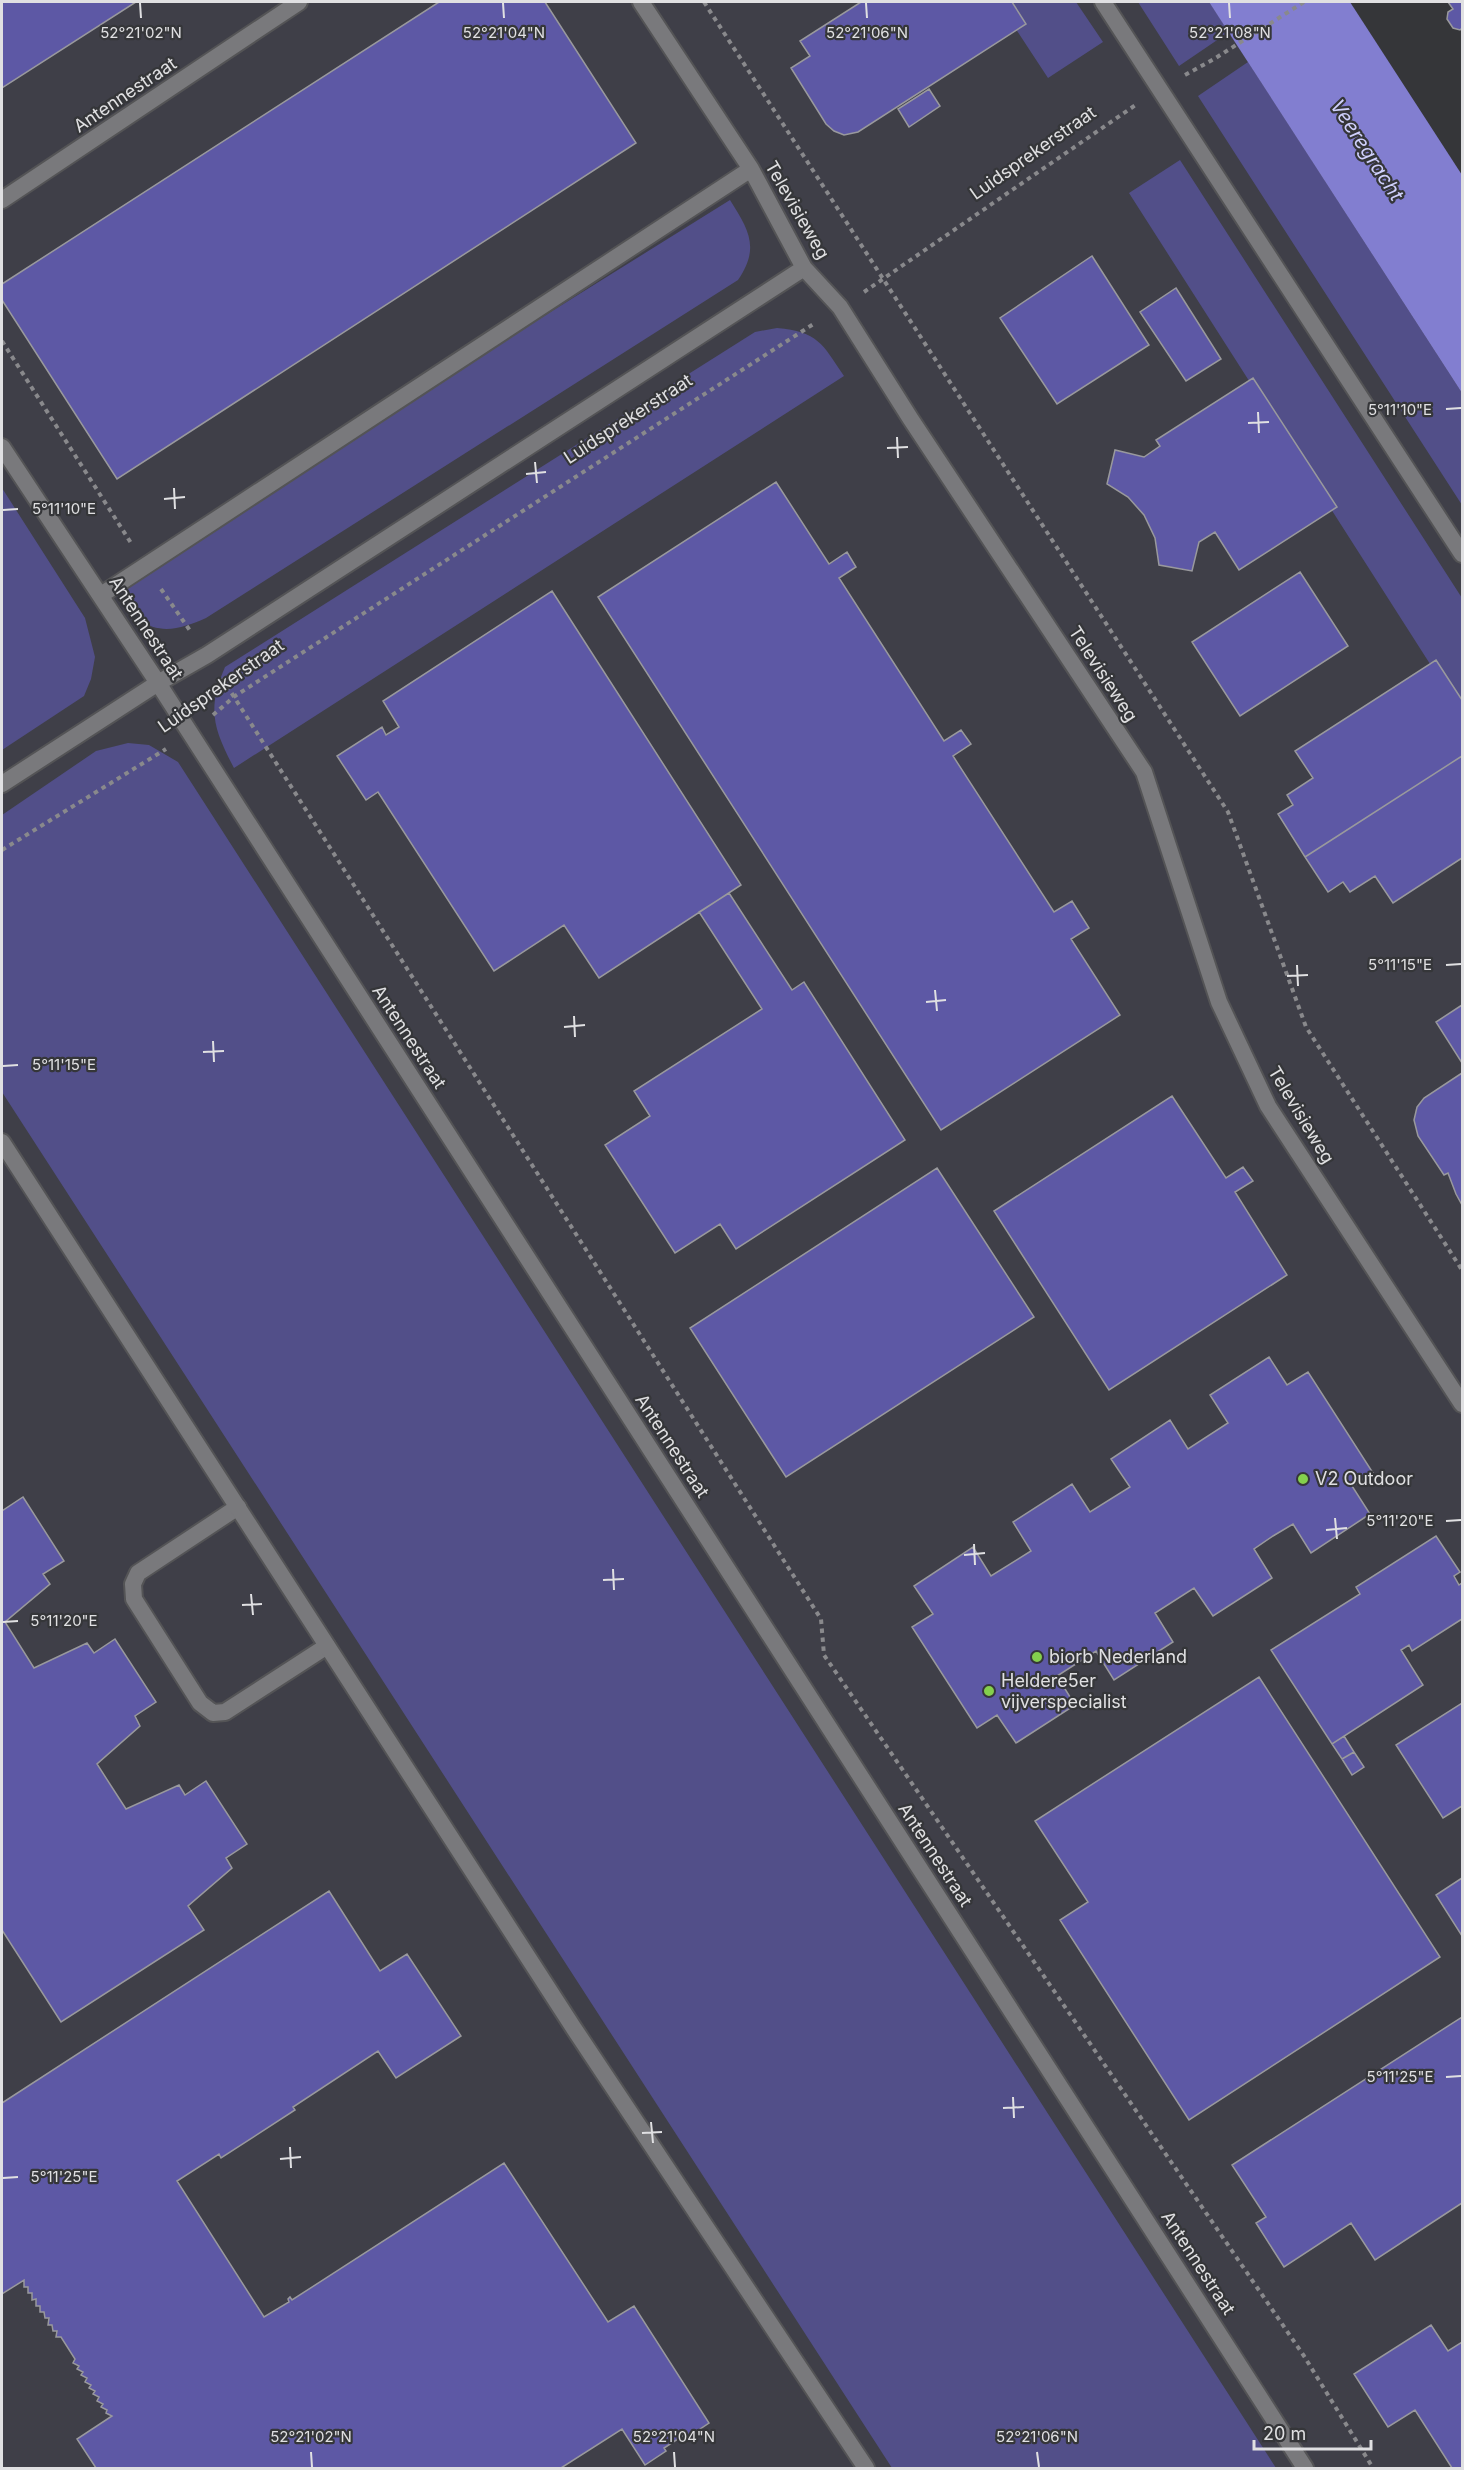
<svg xmlns="http://www.w3.org/2000/svg" width="1464" height="2470" font-family="Inter,sans-serif">
<style>
.built{fill:#3f3f48}
.green{fill:#524f89}
.water{fill:#827ed0}
.building{fill:#5d58a5;stroke:#99999d;stroke-width:1.5}
.lines{fill:none;stroke-linecap:round;stroke-linejoin:round}
.service-casing{stroke:#545456;stroke-width:20}
.minor-casing{stroke:#545456;stroke-width:20}
.tertiary-casing{stroke:#545456;stroke-width:20}
.path{stroke:#89898c;stroke-width:4;stroke-dasharray:4.5 4.5;stroke-linecap:butt}
.service{stroke:#79797c;stroke-width:16}
.minor{stroke:#79797c;stroke-width:16}
.tertiary{stroke:#79797c;stroke-width:16}
.ticks{fill:none;stroke:#e0e0e2;stroke-width:2}
.poi-dot{fill:#84cf4d;stroke:#353639;stroke-width:2}
.labels{text-anchor:middle;stroke-width:4.5;stroke-linejoin:round;paint-order:stroke}
.street-label{font-size:18px;fill:#e0e0e2;stroke:#353639}
.poi-label{font-size:18px;fill:#e0e0e2;stroke:#353639;text-anchor:start}
.water-label{font-size:20px;font-style:italic;fill:#d0d1fd;stroke:#353639}
.ticks-label{font-size:15px;text-anchor:middle;fill:#e0e0e2;stroke:#353639;stroke-width:4.5;stroke-linejoin:round;paint-order:stroke}
</style>
<rect width="100%" height="100%" fill="#353639"/>
<path class="built" d="M2,2H1232L1462,362V2468H2Z"/>
<path class="green" d="M998,2H1076L1103,42L1048,78Z
M1138,2H1209L1229,32L1179,66Z
M1248,62L1462,393V505L1198,96Z
M1180,160L1462,598V714L1129,193Z
M730,200C749,230 760,248 738,280L206,618C183,628 160,636 139,619C130,612 125,602 116,595L145,565Z
M777,328C818,332 822,343 844,376L234,768C213,728 207,709 225,667L755,332Z
M2,488L85,618L95,657L91,679L84,696L2,750Z
M128,743L149,745L178,762L1276,2468H892L2,1092V815L96,751Z"/>
<path class="water" d="M1209,2H1350L1462,175V393Z"/>
<path class="building" d="M2,2H136L2,88Z
M439,2H545L636,143L117,479L2,300V284Z
M861,2H1012L1026,24L858,132L844,135L834,131L826,124L791,68L810,56L800,41Z
M1448,2H1462V28L1460,30L1453,28L1447,19L1448,12L1453,9Z
M929,89L940,106L909,127L898,109Z
M1092,256L1149,345L1057,404L1000,318Z
M1176,288L1221,359L1186,381L1140,312Z
M1253,378L1337,507L1239,570L1215,532L1199,542L1192,571L1159,565L1155,538L1144,515L1128,497L1107,484L1115,450L1144,457L1160,446L1156,440Z
M776,482L829,564L847,552L856,567L839,578L944,741L961,730L971,744L953,756L1054,912L1072,901L1089,928L1071,939L1120,1015L941,1130L598,597Z
M1300,572L1348,646L1240,716L1192,642Z
M552,591L741,885L599,978L564,925L494,971L378,792L366,800L337,756L382,727L386,735L399,727L383,701Z
M1436,660L1462,700V756L1305,857L1278,814L1293,805L1287,795L1313,778L1295,751Z
M1462,756V858L1393,903L1375,876L1350,892L1343,882L1328,892L1305,857Z
M729,893L792,990L804,982L905,1140L736,1249L720,1224L675,1253L605,1145L650,1116L634,1091L762,1009L699,912Z
M1462,1005V1063L1436,1022Z
M1462,1073V1205L1456,1194L1448,1173L1444,1175L1418,1136L1414,1120L1417,1107L1424,1098Z
M1172,1096L1226,1178L1243,1167L1253,1181L1235,1192L1287,1275L1109,1390L994,1211Z
M937,1168L1034,1317L786,1477L690,1328Z
M1269,1357L1287,1385L1308,1372L1373,1473L1352,1486L1370,1514L1311,1553L1293,1524L1273,1536L1254,1549L1272,1578L1213,1616L1194,1588L1155,1613L1173,1642L1114,1680L1096,1651L1057,1676L1075,1705L1016,1743L997,1715L977,1728L912,1627L933,1614L914,1586L973,1547L991,1576L1031,1551L1013,1522L1072,1484L1090,1512L1130,1487L1111,1459L1170,1420L1188,1449L1228,1423L1210,1395Z
M23,1497L64,1561L43,1574L50,1584L5,1622L34,1668L87,1643L94,1653L115,1639L156,1702L135,1716L140,1726L97,1764L126,1809L179,1785L185,1795L206,1781L247,1844L226,1858L232,1868L188,1906L204,1930L61,2022L2,1930V1511Z
M1436,1536L1460,1572L1454,1576L1459,1585L1462,1583V1619L1412,1651L1409,1645L1401,1650L1423,1685L1332,1744L1271,1650L1360,1594L1356,1587Z
M1259,1677L1440,1957L1189,2120L1060,1920L1088,1902L1035,1821Z
M1462,1703V1806L1443,1818L1396,1745Z
M1344,1736L1354,1752L1342,1759L1332,1744Z
M1354,1752L1364,1767L1352,1775L1342,1759Z
M1462,1878V1936L1436,1895Z
M329,1891L380,1971L407,1954L461,2036L396,2078L378,2051L293,2107L295,2110L221,2158L219,2154L177,2181L264,2317L289,2302L288,2299L290,2297L292,2300L504,2163L608,2322L634,2306L709,2423L688,2437L687,2433L664,2448L666,2451L645,2465L622,2429L561,2468H96L77,2439L112,2416L106,2413L107,2410L101,2407L103,2404L97,2401L99,2397L93,2394L95,2391L89,2388L91,2385L85,2382L87,2378L81,2375L83,2372L77,2369L79,2366L73,2363L75,2359L61,2337H56L57,2331H53L52,2325H48L49,2318H45L44,2312H40V2306H36V2299L32,2300V2293H28V2287H24V2280L2,2294V2103Z
M1462,2017V2203L1375,2260L1351,2223L1284,2267L1256,2223L1266,2217L1232,2165Z
M1431,2325L1448,2351L1462,2342V2468H1452L1415,2410L1388,2427L1354,2374Z"/>
<g class="lines">
<defs>
<path id="service" d="M1103,2L1462,554
M2,200L299,2
M238,1507L138,1573L133,1584L134,1599L200,1703L213,1713L225,1712L327,1646"/>
<path id="minor" d="M641,2L751,169L804,268L840,307L910,418L1144,772L1219,1002L1268,1106L1462,1404
M2,447L158,683L1305,2468
M101,595L751,169
M2,784L158,683L207,655L804,268"/>
<path id="tertiary" d="M2,1142L573,2027L866,2468"/>
</defs>
<use href="#service" class="service-casing"/>
<use href="#minor" class="minor-casing"/>
<use href="#tertiary" class="tertiary-casing"/>
<path class="path" d="M704,2L1228,812L1306,1027L1462,1270
M1185,75L1214,59L1304,2
M864,292L1137,104
M2,341L131,543
M161,589L191,632
M222,678L821,1619L824,1655L1304,2356L1373,2468
M213,715L235,696L815,323
M2,850L166,749"/>
<use href="#service" class="service"/>
<use href="#minor" class="minor"/>
<use href="#tertiary" class="tertiary"/>
</g>
<path class="ticks" d="M140,3L141,18M503,3L504,18M866,3L867,18M1229,3L1230,18M1446,409L1461,408M1258,412L1259,433M1248,423L1269,422M897,437L898,458M887,448L908,447M535,462L537,483M526,474L546,472M174,488L175,509M164,499L185,497M3,510L18,509M1297,965L1298,986M1446,965L1461,964M1287,976L1308,975M935,990L937,1011M926,1002L946,1000M574,1016L575,1037M564,1027L585,1025M213,1041L214,1062M203,1052L224,1051M3,1066L18,1065M1335,1518L1337,1539M1446,1521L1461,1520M1326,1530L1347,1528M974,1544L975,1565M964,1555L985,1553M613,1569L614,1590M603,1580L624,1579M251,1594L253,1615M242,1605L262,1604M3,1622L18,1621M1446,2077L1461,2076M1013,2097L1014,2118M1003,2108L1024,2107M651,2122L653,2143M642,2133L662,2132M290,2147L291,2168M280,2159L301,2157M3,2178L18,2177M311,2452L312,2467M674,2452L675,2467M1037,2452L1039,2467"/>
<g class="poi-dot">
<circle cx="1303" cy="1479" r="6"/>
<circle cx="1037" cy="1657" r="6"/>
<circle cx="989" cy="1691" r="6"/>
</g>
<g class="labels">
<g class="street-label">
<text transform="translate(125 95) rotate(-34)" y="6">Antennestraat</text>
<text transform="translate(1033 153) rotate(-35)" y="6">Luidsprekerstraat</text>
<text transform="translate(797 210) rotate(60)" y="6">Televisieweg</text>
<text transform="translate(628 419) rotate(-33)" y="6">Luidsprekerstraat</text>
<text transform="translate(146 628) rotate(57)" y="6">Antennestraat</text>
<text transform="translate(1103 674) rotate(57)" y="6">Televisieweg</text>
<text transform="translate(221 686) rotate(-35)" y="6">Luidsprekerstraat</text>
<text transform="translate(409 1037) rotate(57)" y="6">Antennestraat</text>
<text transform="translate(1301 1115) rotate(59)" y="6">Televisieweg</text>
<text transform="translate(672 1446) rotate(57)" y="6">Antennestraat</text>
<text transform="translate(935 1855) rotate(57)" y="6">Antennestraat</text>
<text transform="translate(1198 2263) rotate(57)" y="6">Antennestraat</text>
</g>
<g class="poi-label">
<text x="1315" y="1485">V2 Outdoor</text>
<text x="1049" y="1663">biorb Nederland</text>
<text x="1001" y="1687">Heldere5er<tspan x="1001" dy="21">vijverspecialist</tspan></text>
</g>
<g class="water-label">
<text transform="translate(1367 150) rotate(57)" y="7">Veeregracht</text>
</g>
</g>
<g class="ticks-label">
<text x="141" y="38">52°21'02"N</text>
<text x="504" y="38">52°21'04"N</text>
<text x="867" y="38">52°21'06"N</text>
<text x="1230" y="38">52°21'08"N</text>
<text x="1400" y="415">5°11'10"E</text>
<text x="64" y="514">5°11'10"E</text>
<text x="1400" y="970">5°11'15"E</text>
<text x="64" y="1070">5°11'15"E</text>
<text x="1400" y="1526">5°11'20"E</text>
<text x="64" y="1626">5°11'20"E</text>
<text x="1400" y="2082">5°11'25"E</text>
<text x="64" y="2182">5°11'25"E</text>
<text x="311" y="2442">52°21'02"N</text>
<text x="674" y="2442">52°21'04"N</text>
<text x="1037" y="2442">52°21'06"N</text>
</g>
<rect width="1464" height="2470" fill="none" stroke="#e0e0e2" stroke-width="6"/>
<path d="M1254 2440v9h117v-9" fill="none" stroke="#e0e0e2" stroke-width="3"/>
<text x="1263" y="2440" font-size="18" fill="#e0e0e2" stroke="#353639" stroke-width="4.5" paint-order="stroke">20 m</text>
</svg>
